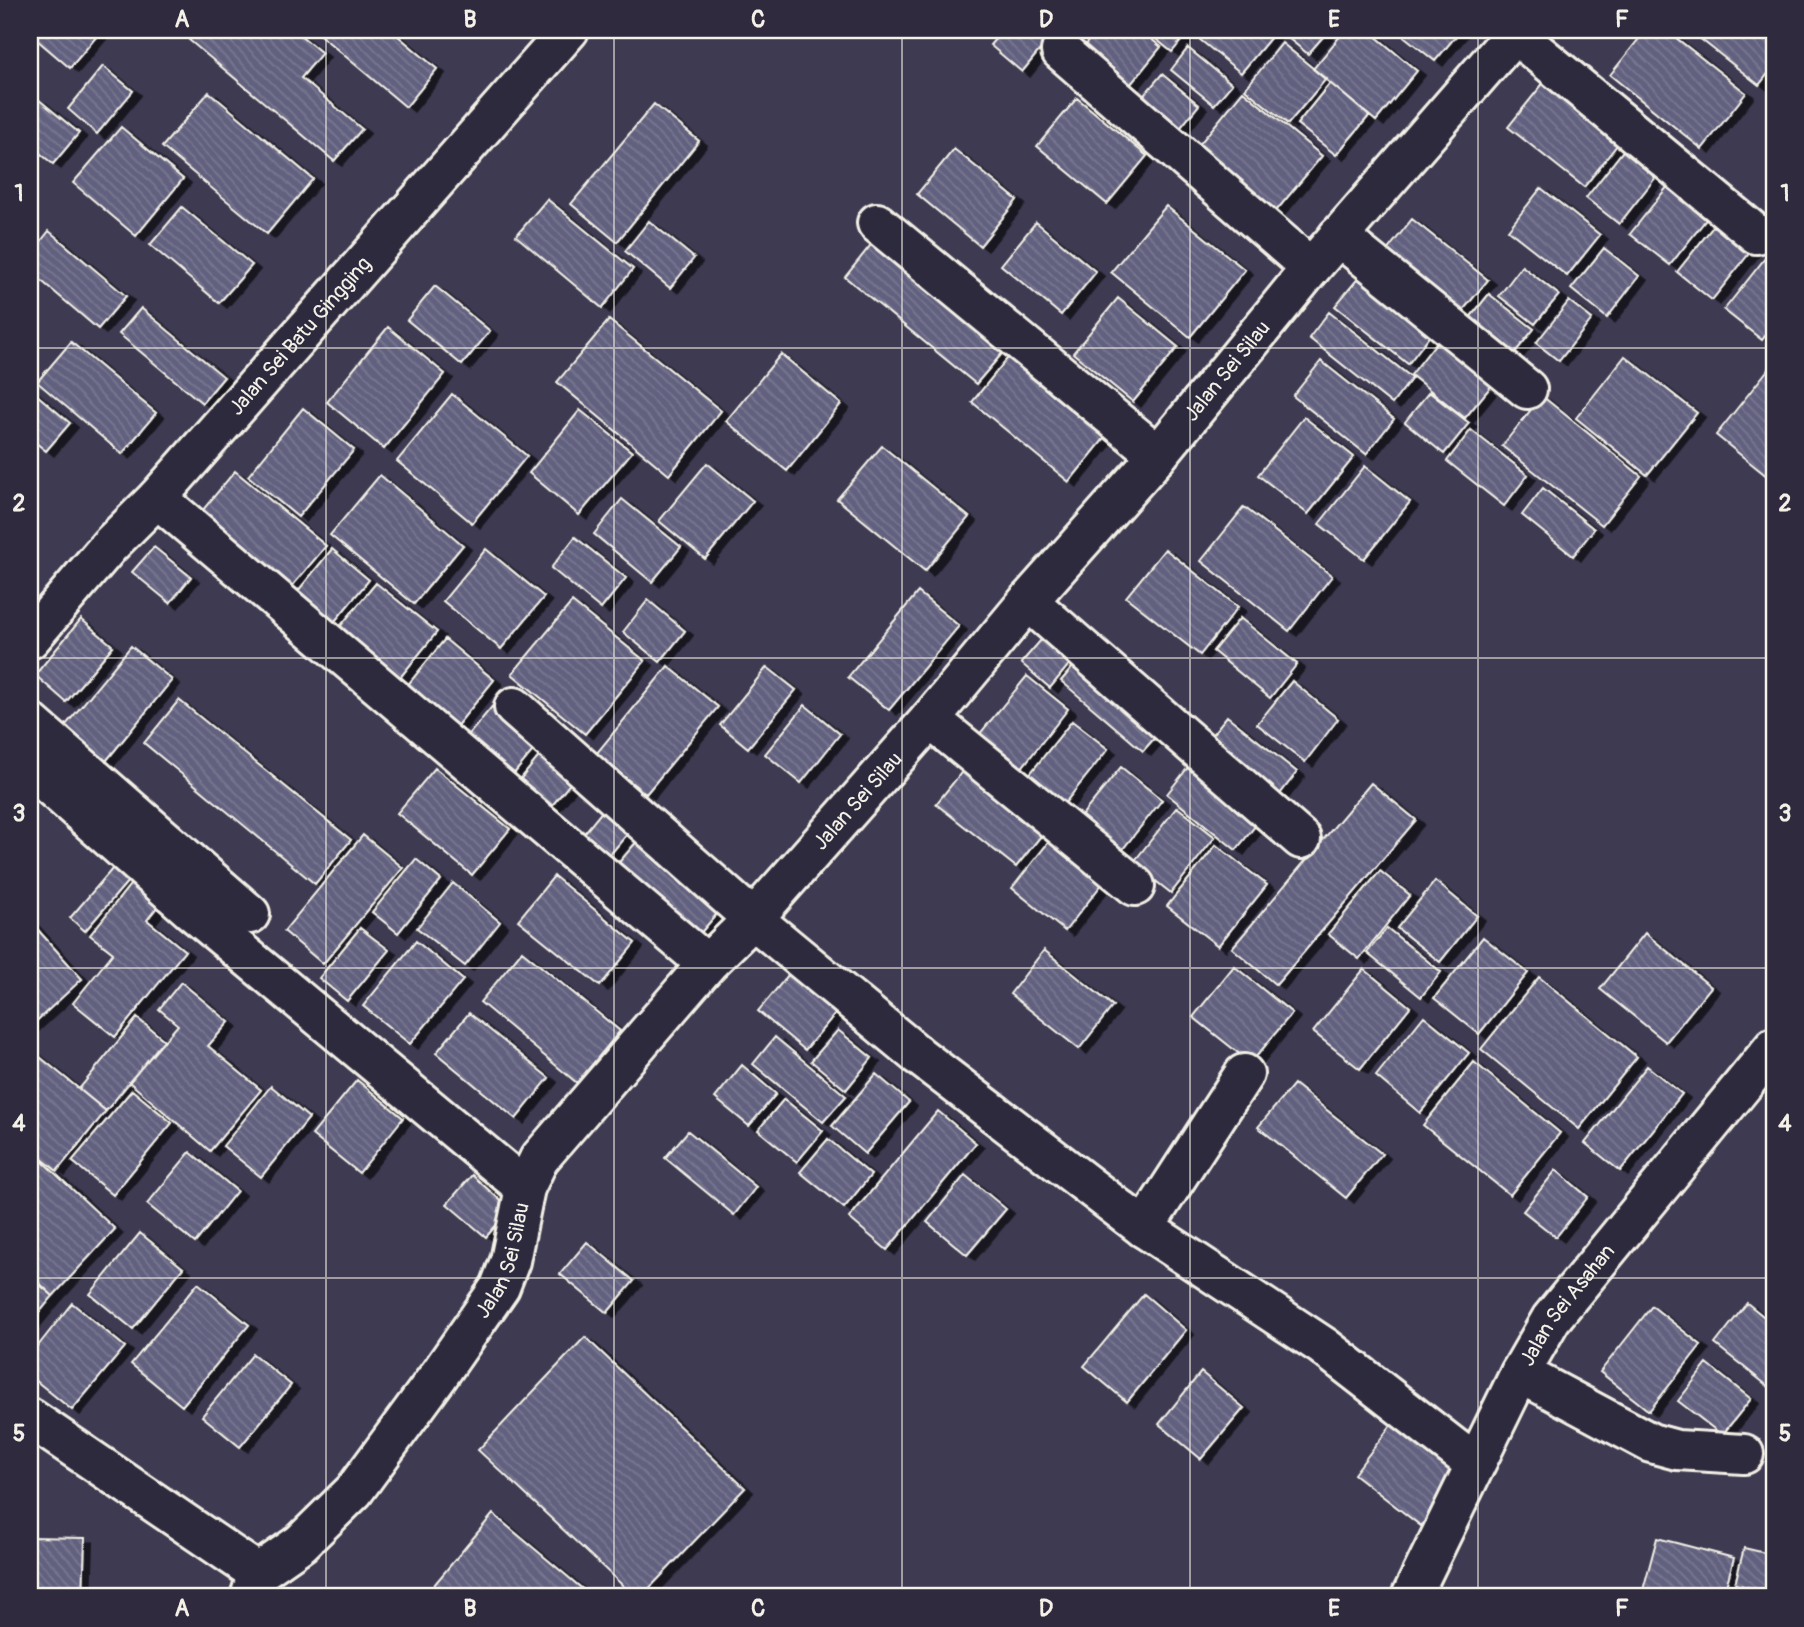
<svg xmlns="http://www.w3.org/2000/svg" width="1804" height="1627" font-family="Pangolin,sans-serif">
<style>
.building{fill:url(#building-back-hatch);stroke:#f4f1e8;stroke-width:2;filter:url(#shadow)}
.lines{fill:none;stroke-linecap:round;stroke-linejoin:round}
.minor-casing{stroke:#f4f1e8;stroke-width:44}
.minor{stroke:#2f2a3d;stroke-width:38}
.grid{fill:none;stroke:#f4f1e8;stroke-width:2;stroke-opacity:0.55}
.labels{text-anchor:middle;stroke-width:7;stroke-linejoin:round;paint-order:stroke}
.street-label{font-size:21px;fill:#f4f1e8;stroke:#2f2a3d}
.neatline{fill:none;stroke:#f4f1e8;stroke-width:2.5}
.grid-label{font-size:23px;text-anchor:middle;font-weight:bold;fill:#f4f1e8}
</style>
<defs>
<pattern id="building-back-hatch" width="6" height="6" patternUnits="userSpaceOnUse" patternTransform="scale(1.75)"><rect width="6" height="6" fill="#62617f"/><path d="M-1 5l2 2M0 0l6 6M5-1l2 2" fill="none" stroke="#797891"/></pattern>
<filter id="shadow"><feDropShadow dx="8" dy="4.5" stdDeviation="0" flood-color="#0009"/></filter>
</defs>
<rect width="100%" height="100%" fill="#3e3a51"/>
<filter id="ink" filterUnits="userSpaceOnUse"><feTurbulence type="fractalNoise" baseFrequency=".0143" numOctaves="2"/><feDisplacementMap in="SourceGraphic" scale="14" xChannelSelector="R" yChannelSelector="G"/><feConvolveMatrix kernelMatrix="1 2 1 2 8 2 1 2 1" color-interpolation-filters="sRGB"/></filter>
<g filter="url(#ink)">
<path class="building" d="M30,30H102L70,68L30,34Z
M198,30H294L322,53L301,78L362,129L334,161L189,40Z
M314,30H391L437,69L406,107Z
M1003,30H1056L1022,72L990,45Z
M1097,30H1140L1161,47L1126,90L1080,51Z
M1145,30H1185L1188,32L1172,52Z
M1188,30H1277L1241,73Z
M1286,30H1329L1308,54L1283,34Z
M1345,30H1368L1417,71L1376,121L1313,69Z
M1405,30H1461L1435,61L1401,34Z
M1646,30H1666L1746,93L1702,149L1610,75Z
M1689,30H1774V66L1759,85Z
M1282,43L1326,79L1288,124L1245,89Z
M1188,48L1232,84L1214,105L1171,70Z
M103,66L133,91L97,134L68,109Z
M1553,71L1628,131L1584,187L1508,127Z
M1162,74L1199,105L1177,132L1139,101Z
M1330,83L1369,116L1336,155L1297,124Z
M1243,91L1322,156L1271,217L1193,152Z
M209,92L313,179L267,234L162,147Z
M1077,98L1147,156L1107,204L1037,146Z
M38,99L79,133L53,164L30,145V110Z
M654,104L699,141L617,242L571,204Z
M121,127L183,179L136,236L73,183Z
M1630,142L1663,168L1619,224L1586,198Z
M954,149L1017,200L980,246L917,194Z
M1668,186L1708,217L1670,265L1630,234Z
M1541,188L1600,235L1567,276L1508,230Z
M547,199L633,269L602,308L516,236Z
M1166,206L1245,270L1190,337L1111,272Z
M182,207L252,265L219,303L150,245Z
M1720,218L1755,246L1712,300L1677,272Z
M1412,219L1488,280L1459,315L1383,256Z
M649,221L694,258L670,288L625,251Z
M1036,222L1096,272L1061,315L1001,265Z
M49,231L126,296L98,329L30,271V255Z
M874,241L1005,350L976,384L845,277Z
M1604,248L1639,276L1607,318L1571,289Z
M1766,257L1774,264V324L1762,340L1724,310Z
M1522,266L1559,295L1535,324L1499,296Z
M1366,269L1437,326L1408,364L1335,306Z
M435,286L490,331L462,365L407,320Z
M1489,294L1534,329L1509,360L1464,325Z
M1118,298L1178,347L1133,402L1073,353Z
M1569,301L1592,319L1559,361L1536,343Z
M141,308L224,377L202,403L119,334Z
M1329,312L1412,378L1392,404L1309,338Z
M609,320L721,411L669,475L557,382Z
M388,327L445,374L384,449L327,402Z
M1447,329L1502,373L1465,418L1411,375Z
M71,342L156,413L122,454L37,382Z
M1015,349L1112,429L1069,482L972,402Z
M781,354L841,404L787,471L726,421Z
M1625,356L1697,413L1647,475L1576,418Z
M1321,361L1394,419L1366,454L1293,396Z
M1774,362V482L1716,435Z
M30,389L70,423L46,451L30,438Z
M1429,392L1469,423L1444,454L1405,422Z
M452,394L527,456L472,523L397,461Z
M1542,396L1641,476L1602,525L1502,446Z
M303,408L354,450L298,517L248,476Z
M580,410L632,452L579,515L529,473Z
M1304,417L1354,457L1308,514L1258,475Z
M1471,430L1528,475L1504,506L1447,461Z
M882,446L969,517L925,571L837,499Z
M707,463L753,501L705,559L659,521Z
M1365,466L1410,502L1364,559L1319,524Z
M235,471L326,546L288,591L197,517Z
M380,475L463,545L414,604L330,535Z
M1543,488L1594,529L1573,556L1522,515Z
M622,499L681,547L652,582L594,534Z
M1244,507L1332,576L1289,631L1201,561Z
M575,537L626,578L601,609L551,568Z
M154,547L191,577L170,603L132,572Z
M332,549L369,580L330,627L293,597Z
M486,549L544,597L501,649L443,601Z
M1165,549L1238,607L1200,655L1126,597Z
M376,583L437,632L394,685L333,635Z
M918,592L959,626L889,710L848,677Z
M648,600L685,631L660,662L623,632Z
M572,602L645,661L585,734L512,674Z
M1240,618L1297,664L1270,698L1213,651Z
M81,619L113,646L66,702L35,675Z
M1048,632L1076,656L1050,688L1021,663Z
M445,639L494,680L451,733L402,692Z
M131,646L172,680L102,766L60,732Z
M1082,656L1165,726L1143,751L1061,681Z
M668,666L718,707L646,794L596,754Z
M767,667L796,690L748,748L720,725Z
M1027,676L1068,709L1020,770L978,736Z
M1292,681L1338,719L1305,762L1257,724Z
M179,700L351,840L315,884L144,743Z
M495,703L541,741L507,782L461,744Z
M805,705L840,734L801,783L765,754Z
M1227,716L1297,772L1273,803L1202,747Z
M1072,721L1108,749L1064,804L1029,775Z
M546,748L578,774L550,808L518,782Z
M1193,761L1263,816L1236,850L1167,794Z
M969,763L1049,826L1016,867L936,804Z
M1121,767L1162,800L1114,860L1073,826Z
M435,768L510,829L472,875L397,813Z
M1371,783L1416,820L1276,985L1232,948Z
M608,804L635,825L603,863L577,842Z
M1177,807L1215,837L1171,893L1133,863Z
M644,833L727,902L692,943L610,873Z
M1056,833L1109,875L1065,931L1012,888Z
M363,835L403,868L323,964L284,931Z
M1216,845L1267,885L1218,946L1167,906Z
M416,859L441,880L398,933L372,912Z
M113,868L128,881L85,931L70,918Z
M1380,871L1410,895L1359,959L1328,934Z
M138,875L165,897L147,920L185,951L115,1037L73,1003L113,953L90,935Z
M554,876L635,943L600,986L518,920Z
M1435,881L1477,916L1440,962L1397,928Z
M453,883L500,922L465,966L417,928Z
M30,921L82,979L30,1027Z
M360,928L389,950L347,1001L319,978Z
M1387,928L1441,972L1421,997L1367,953Z
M1645,933L1711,987L1666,1042L1600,989Z
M1483,937L1528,973L1479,1034L1434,998Z
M416,941L463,980L410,1044L363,1006Z
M1044,950L1113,1006L1079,1049L1010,994Z
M522,951L620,1031L577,1083L480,1002Z
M1234,966L1292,1013L1251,1063L1193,1017Z
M1364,969L1410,1007L1360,1069L1313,1032Z
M789,974L836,1013L805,1050L758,1011Z
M1539,977L1637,1057L1579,1129L1481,1049Z
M181,982L229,1022L208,1046L261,1090L210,1151L129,1082L178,1025L159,1009Z
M469,1013L549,1078L516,1119L436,1053Z
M1424,1016L1469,1053L1420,1113L1376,1076Z
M137,1018L164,1040L106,1111L79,1089Z
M838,1030L872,1058L846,1090L811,1061Z
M775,1037L846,1096L823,1122L753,1064Z
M30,1049L106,1111L57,1171L30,1149Z
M1474,1062L1560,1133L1510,1195L1423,1125Z
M742,1065L776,1094L749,1126L715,1098Z
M1647,1066L1682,1094L1620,1171L1585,1143Z
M876,1074L909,1102L865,1154L832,1126Z
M357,1080L403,1118L359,1173L312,1135Z
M1294,1084L1382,1154L1346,1198L1258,1127Z
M271,1086L309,1118L261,1177L223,1146Z
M132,1090L172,1123L113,1195L72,1161Z
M784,1099L823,1131L797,1162L758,1130Z
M938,1111L976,1143L887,1250L849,1218Z
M688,1131L756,1187L734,1215L665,1158Z
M828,1139L871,1175L844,1208L800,1172Z
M30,1150L115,1229L53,1296L30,1274Z
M190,1152L237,1191L195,1243L147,1204Z
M1556,1170L1588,1197L1556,1237L1523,1211Z
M472,1175L510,1209L486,1237L447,1204Z
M965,1175L1006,1209L967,1255L927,1222Z
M140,1233L183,1268L133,1329L90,1294Z
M587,1242L634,1281L607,1313L560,1274Z
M30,1277L53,1296L30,1324Z
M198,1283L249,1325L182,1406L131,1364Z
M1144,1294L1186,1330L1127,1402L1084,1366Z
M72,1303L125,1347L72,1410L30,1376V1356Z
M1747,1303L1774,1325V1391L1715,1344Z
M1652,1306L1701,1345L1649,1411L1600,1372Z
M585,1337L745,1488L641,1597H635L478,1450Z
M253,1354L291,1385L240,1447L202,1416Z
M1707,1364L1751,1399L1722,1435L1678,1401Z
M1201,1372L1244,1408L1201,1459L1159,1424Z
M1401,1412L1469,1464L1421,1526L1354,1474Z
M493,1514L592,1597H424Z
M30,1537L85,1538L83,1597H30Z
M1657,1538L1734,1558L1723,1597H1670L1643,1590Z
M1744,1548L1774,1555V1593L1735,1584Z
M1735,1584L1774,1593V1597H1732Z"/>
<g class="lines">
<defs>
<g id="minor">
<path d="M1515,34L1756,234"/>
<path d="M1061,51L1311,268"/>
<path d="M877,223L1158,455"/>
<path d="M1338,236L1527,389"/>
<path d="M157,498L707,964"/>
<path d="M1028,601L1301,839"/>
<path id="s1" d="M30,639L110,545L157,498L569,30"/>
<path d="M514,707L753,919L919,1056L1144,1228L1323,1346L1475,1464"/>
<path d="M930,719L1135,886"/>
<path d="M30,722L250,914"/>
<path d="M30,768L192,911L525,1188"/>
<path d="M1144,1228L1244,1074"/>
<path d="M1520,1373L1651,1443L1677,1450L1744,1454"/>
<path d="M30,1418L258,1573"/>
<path id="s2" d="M250,1597L258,1573L301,1543L354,1491L439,1375L500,1287L510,1261L525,1188L539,1159L707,964L753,919L930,719L1028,601L1158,455L1311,268L1518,30"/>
<path id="s3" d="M1411,1597L1520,1373L1551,1319L1774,1047"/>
</g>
</defs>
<use href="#minor" class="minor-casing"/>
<use href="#minor" class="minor"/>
</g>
</g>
<path class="grid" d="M326,30V1597M614,30V1597M902,30V1597M1190,30V1597M1478,30V1597M30,348H1774M30,658H1774M30,968H1774M30,1278H1774"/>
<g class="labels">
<g class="street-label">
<text dy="7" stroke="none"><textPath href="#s1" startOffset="406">Jalan Sei Batu Gingging</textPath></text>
<text dy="7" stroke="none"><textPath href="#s2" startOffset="1584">Jalan Sei Silau</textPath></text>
<text dy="7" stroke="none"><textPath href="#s2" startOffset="1017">Jalan Sei Silau</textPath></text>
<text dy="7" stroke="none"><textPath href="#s2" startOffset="429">Jalan Sei Silau</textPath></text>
<text dy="7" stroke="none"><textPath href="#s3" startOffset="332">Jalan Sei Asahan</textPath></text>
</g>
</g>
<rect width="1804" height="1627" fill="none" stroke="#2f2a3d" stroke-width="77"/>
<rect x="38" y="38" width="1728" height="1550" class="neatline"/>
<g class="grid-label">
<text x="182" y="27">A</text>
<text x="470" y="27">B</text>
<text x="758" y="27">C</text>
<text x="1046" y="27">D</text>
<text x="1334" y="27">E</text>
<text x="1622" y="27">F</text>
<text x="19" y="201">1</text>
<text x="1785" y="201">1</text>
<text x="19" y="511">2</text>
<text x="1785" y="511">2</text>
<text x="19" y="821">3</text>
<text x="1785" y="821">3</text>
<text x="19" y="1131">4</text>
<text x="1785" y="1131">4</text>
<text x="19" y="1441">5</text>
<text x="1785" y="1441">5</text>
<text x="182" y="1616">A</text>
<text x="470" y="1616">B</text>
<text x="758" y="1616">C</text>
<text x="1046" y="1616">D</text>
<text x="1334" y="1616">E</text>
<text x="1622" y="1616">F</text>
</g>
</svg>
